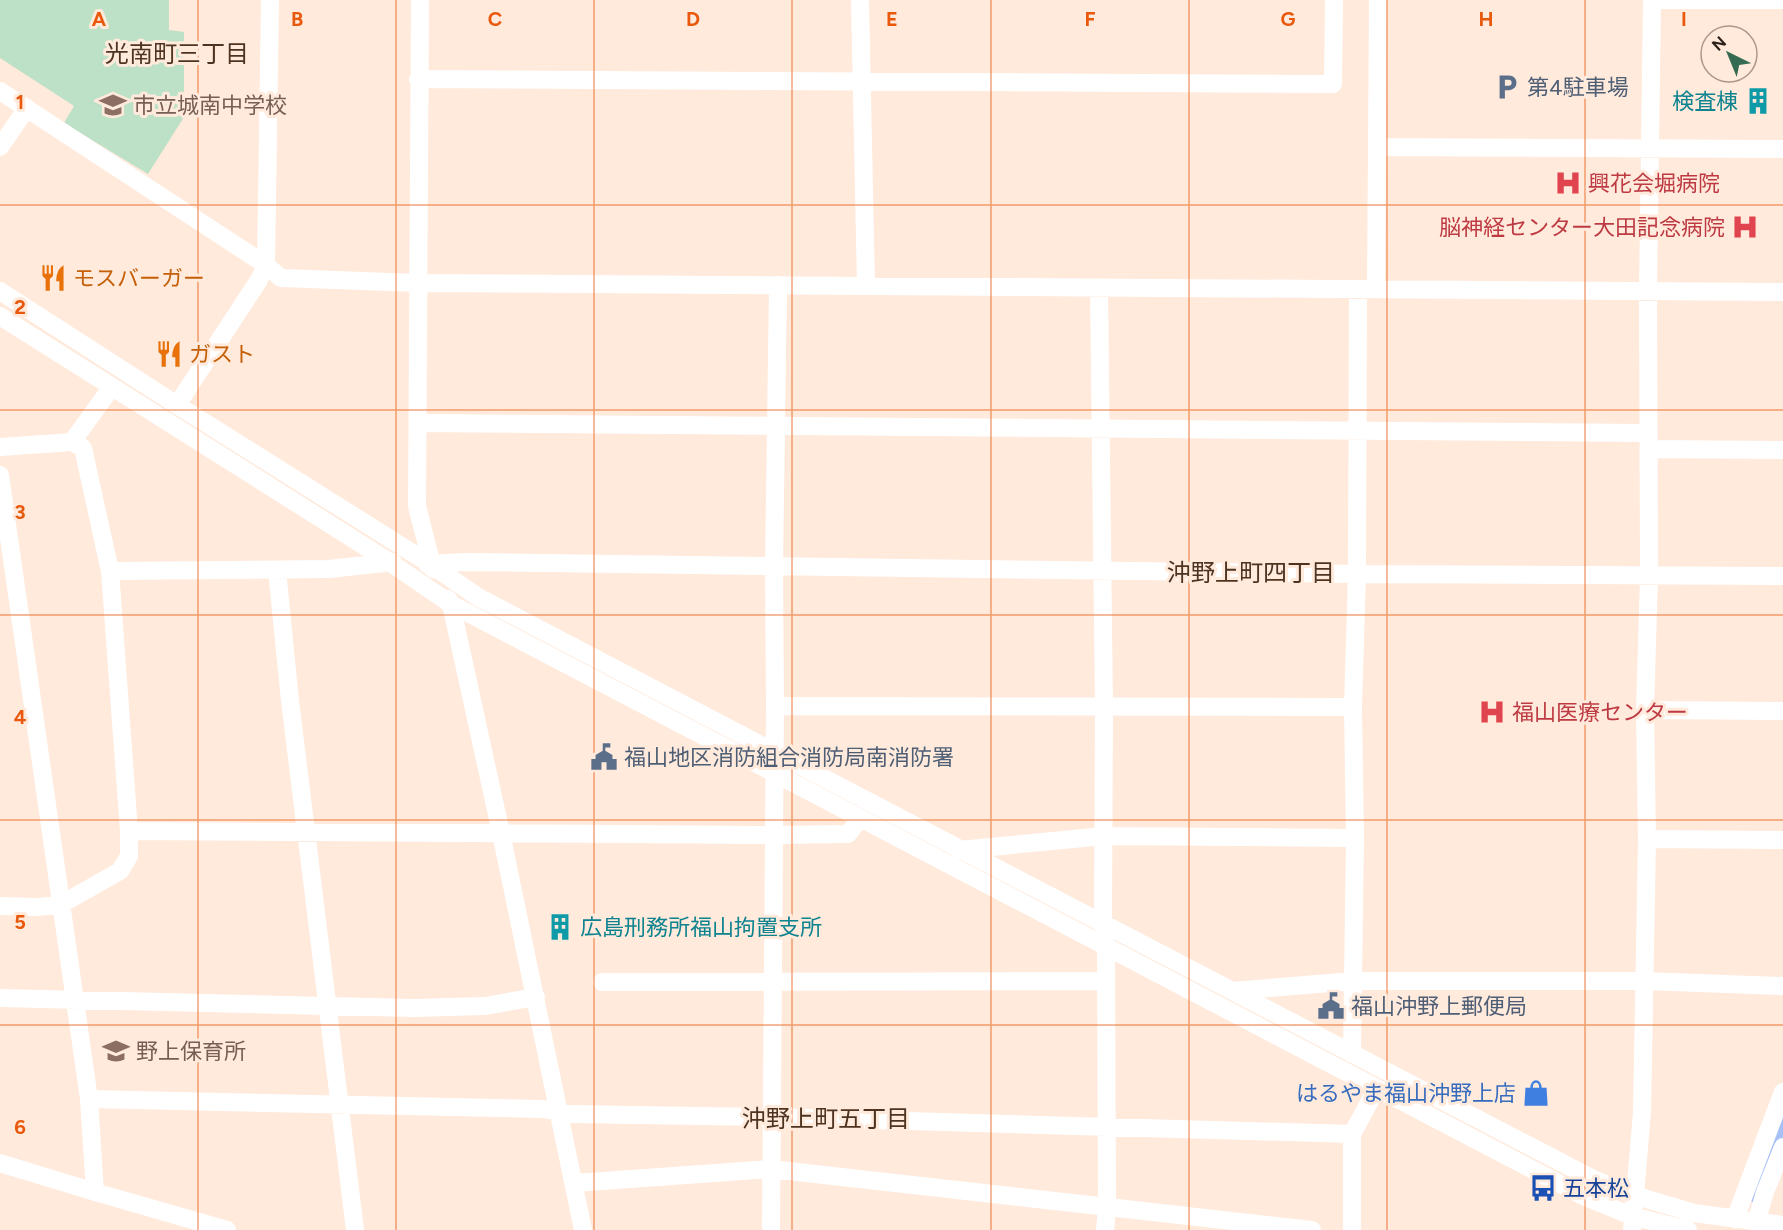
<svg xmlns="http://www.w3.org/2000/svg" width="1783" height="1230" font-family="Figtree,'Noto Sans JP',sans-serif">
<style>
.green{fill:#bde1c6}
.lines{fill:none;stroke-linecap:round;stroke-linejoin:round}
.canal{stroke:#a7c0f5;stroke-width:16}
.minor{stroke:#fff;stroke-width:18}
.grid{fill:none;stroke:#e8590c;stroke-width:1.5;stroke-opacity:0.55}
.labels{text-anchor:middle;stroke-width:6;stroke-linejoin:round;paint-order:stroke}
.service-label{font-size:22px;fill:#4e5e75;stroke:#ffeadc;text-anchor:start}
.culture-label{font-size:22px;fill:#0d838f;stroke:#ffeadc;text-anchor:end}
.education-label{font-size:22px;fill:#785e54;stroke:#ffeadc;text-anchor:start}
.health-label{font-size:22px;fill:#be3a42;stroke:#ffeadc;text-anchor:start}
.food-label{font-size:22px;fill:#c56008;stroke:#ffeadc;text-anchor:start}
.shop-label{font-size:22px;fill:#366cbe;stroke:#ffeadc;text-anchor:end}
.transit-label{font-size:22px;fill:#164399;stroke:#ffeadc;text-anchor:start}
.neighbourhood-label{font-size:24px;fill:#4d3320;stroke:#ffeadc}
.grid-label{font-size:20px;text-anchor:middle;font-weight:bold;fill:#e8590c;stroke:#ffeadc;stroke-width:6;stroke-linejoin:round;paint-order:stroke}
</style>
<rect width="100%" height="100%" fill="#ffeadc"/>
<path class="green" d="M0,0H169V30L184,32V117L148,174L64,123L74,106L0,58Z"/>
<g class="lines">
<path class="canal" d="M1754,1194L1783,1120"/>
<path class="minor" d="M420,0L417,506L433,569
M860,0L866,286
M1660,0H1783
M418,79L1333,84L1334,0
M0,91L266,265L281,278L417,283L1783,292
M0,147L27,108
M1377,147L1783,149
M1099,288L1104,707L1103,922L1106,946L1107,1208L1105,1230
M1376,289L1378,0
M0,291L177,405L430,564L478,597C850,792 1222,986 1595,1180L1650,1200L1694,1213L1783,1225
M0,316L388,561L451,604L1585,1197L1632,1216L1688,1230
M177,405L259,280L266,265L270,0
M418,423L1649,433
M72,442L111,388
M0,447L72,442L83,448L110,571L129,831V856L120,871L60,905L37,907L0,906
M1649,449L1783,450
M0,475L89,1099L95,1192
M427,564L466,562L1357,574L1783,576
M277,570L290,701L355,1230
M110,571L329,569L393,562
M448,599L451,604L501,833L583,1230
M775,706L1353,707
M1645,710L1783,711
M129,831L774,835L848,834L860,819
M1647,839L1783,840
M960,850L1104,836L1355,838
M602,982L1105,981
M1232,991L1354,981H1645L1783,986
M0,998L414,1008L485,1006L536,997
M1352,1054L1355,838L1353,707L1357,574L1358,289
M89,1099L543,1109L571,1114L772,1117L1352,1134
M0,1163L95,1192L227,1230
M574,1183L771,1169L1312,1230
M1735,1219L1783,1092
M1756,1223L1765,1192L1783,1147
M771,1230L775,706L774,567L778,285
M1352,1230V1134L1377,1088
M1632,1230L1642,1112L1647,839L1645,710L1649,576L1648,291L1652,0"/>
</g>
<path class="grid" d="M198,0V1230M396,0V1230M594,0V1230M792,0V1230M991,0V1230M1189,0V1230M1387,0V1230M1585,0V1230M0,205H1783M0,410H1783M0,615H1783M0,820H1783M0,1025H1783"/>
<defs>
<symbol id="parking-bare" viewBox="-9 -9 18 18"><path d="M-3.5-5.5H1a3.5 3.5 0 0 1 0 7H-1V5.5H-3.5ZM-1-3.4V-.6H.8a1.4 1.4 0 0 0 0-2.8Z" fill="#5c6f8a" stroke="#ffeadc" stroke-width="2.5" paint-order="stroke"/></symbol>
<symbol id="building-bare" viewBox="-9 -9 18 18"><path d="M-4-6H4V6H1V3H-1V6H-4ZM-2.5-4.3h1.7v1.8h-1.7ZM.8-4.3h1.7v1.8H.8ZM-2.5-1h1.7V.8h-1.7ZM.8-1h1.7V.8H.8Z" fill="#0f9aa8" stroke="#ffeadc" stroke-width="2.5" paint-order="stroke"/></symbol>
<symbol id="school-bare" viewBox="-9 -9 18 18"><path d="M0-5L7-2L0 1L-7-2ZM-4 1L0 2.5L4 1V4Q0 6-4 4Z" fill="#8d6e63" stroke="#ffeadc" stroke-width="2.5" paint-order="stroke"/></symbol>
<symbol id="hospital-bare" viewBox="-9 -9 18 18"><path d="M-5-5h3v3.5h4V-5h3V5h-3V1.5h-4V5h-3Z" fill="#e0444e" stroke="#ffeadc" stroke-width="2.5" paint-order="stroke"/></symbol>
<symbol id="restaurant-bare" viewBox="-9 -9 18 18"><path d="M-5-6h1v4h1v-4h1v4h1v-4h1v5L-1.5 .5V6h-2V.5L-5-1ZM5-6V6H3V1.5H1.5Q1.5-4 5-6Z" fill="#e8710a" stroke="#ffeadc" stroke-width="2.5" paint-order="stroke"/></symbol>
<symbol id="civic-bare" viewBox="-9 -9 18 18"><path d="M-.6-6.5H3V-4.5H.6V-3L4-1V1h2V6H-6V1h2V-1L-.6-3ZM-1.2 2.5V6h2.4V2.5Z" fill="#5c6f8a" stroke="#ffeadc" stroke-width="2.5" paint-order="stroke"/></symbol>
<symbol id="shop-bare" viewBox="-9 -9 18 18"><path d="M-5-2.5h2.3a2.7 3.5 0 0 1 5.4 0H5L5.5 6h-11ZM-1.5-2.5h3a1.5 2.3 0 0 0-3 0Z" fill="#3f7fe0" stroke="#ffeadc" stroke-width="2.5" paint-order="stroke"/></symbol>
<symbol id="bus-bare" viewBox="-9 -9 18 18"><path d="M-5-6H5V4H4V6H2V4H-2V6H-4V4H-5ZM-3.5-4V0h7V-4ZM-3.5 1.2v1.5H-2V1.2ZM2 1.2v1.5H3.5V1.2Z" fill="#1a4fb4" stroke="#ffeadc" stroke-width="2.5" paint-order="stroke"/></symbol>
</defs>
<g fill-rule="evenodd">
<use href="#parking-bare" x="1488" y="68" width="38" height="38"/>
<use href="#building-bare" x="1739" y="82" width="38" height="38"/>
<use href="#school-bare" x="94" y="86" width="38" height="38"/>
<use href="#hospital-bare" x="1549" y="164" width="38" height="38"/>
<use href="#hospital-bare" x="1726" y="208" width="38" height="38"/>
<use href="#restaurant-bare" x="34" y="259" width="38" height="38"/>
<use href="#restaurant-bare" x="150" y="335" width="38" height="38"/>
<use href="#hospital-bare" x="1473" y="693" width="38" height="38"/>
<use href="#civic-bare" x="585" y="738" width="38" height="38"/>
<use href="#building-bare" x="541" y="908" width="38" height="38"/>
<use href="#civic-bare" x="1312" y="987" width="38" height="38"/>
<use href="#school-bare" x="97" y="1032" width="38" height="38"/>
<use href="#shop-bare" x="1517" y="1074" width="38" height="38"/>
<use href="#bus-bare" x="1524" y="1169" width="38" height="38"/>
</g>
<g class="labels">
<g class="service-label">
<text x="1527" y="95">第4駐車場</text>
<text x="624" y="765">福山地区消防組合消防局南消防署</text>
<text x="1351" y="1014">福山沖野上郵便局</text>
</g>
<g class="culture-label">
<text x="1738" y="109">検査棟</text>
<text x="580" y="935" text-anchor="start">広島刑務所福山拘置支所</text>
</g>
<g class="education-label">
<text x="133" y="113">市立城南中学校</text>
<text x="136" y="1059">野上保育所</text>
</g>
<g class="health-label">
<text x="1588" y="191">興花会堀病院</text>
<text x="1725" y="235" text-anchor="end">脳神経センター大田記念病院</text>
<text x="1512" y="720">福山医療センター</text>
</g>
<g class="food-label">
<text x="73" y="286">モスバーガー</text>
<text x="189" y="362">ガスト</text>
</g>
<g class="shop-label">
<text x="1516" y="1101">はるやま福山沖野上店</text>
</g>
<g class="transit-label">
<text x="1563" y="1196">五本松</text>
</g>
<g class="neighbourhood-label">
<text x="177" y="62">光南町三丁目</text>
<text x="1251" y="581">沖野上町四丁目</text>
<text x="826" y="1127">沖野上町五丁目</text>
</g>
</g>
<g class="grid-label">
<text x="99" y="26">A</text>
<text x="297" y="26">B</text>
<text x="495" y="26">C</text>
<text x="693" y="26">D</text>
<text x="892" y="26">E</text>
<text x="1090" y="26">F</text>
<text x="1288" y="26">G</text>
<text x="1486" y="26">H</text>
<text x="1684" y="26">I</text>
<text x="20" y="109">1</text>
<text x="20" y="314">2</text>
<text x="20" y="519">3</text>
<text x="20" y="724">4</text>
<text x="20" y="929">5</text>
<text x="20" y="1134">6</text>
</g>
<g transform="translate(1729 54) rotate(317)"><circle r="28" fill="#ffeadc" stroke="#aa988d" stroke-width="1.5"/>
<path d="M0-4.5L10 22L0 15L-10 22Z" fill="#346b51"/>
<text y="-9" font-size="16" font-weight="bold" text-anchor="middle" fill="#2a1e16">N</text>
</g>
</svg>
